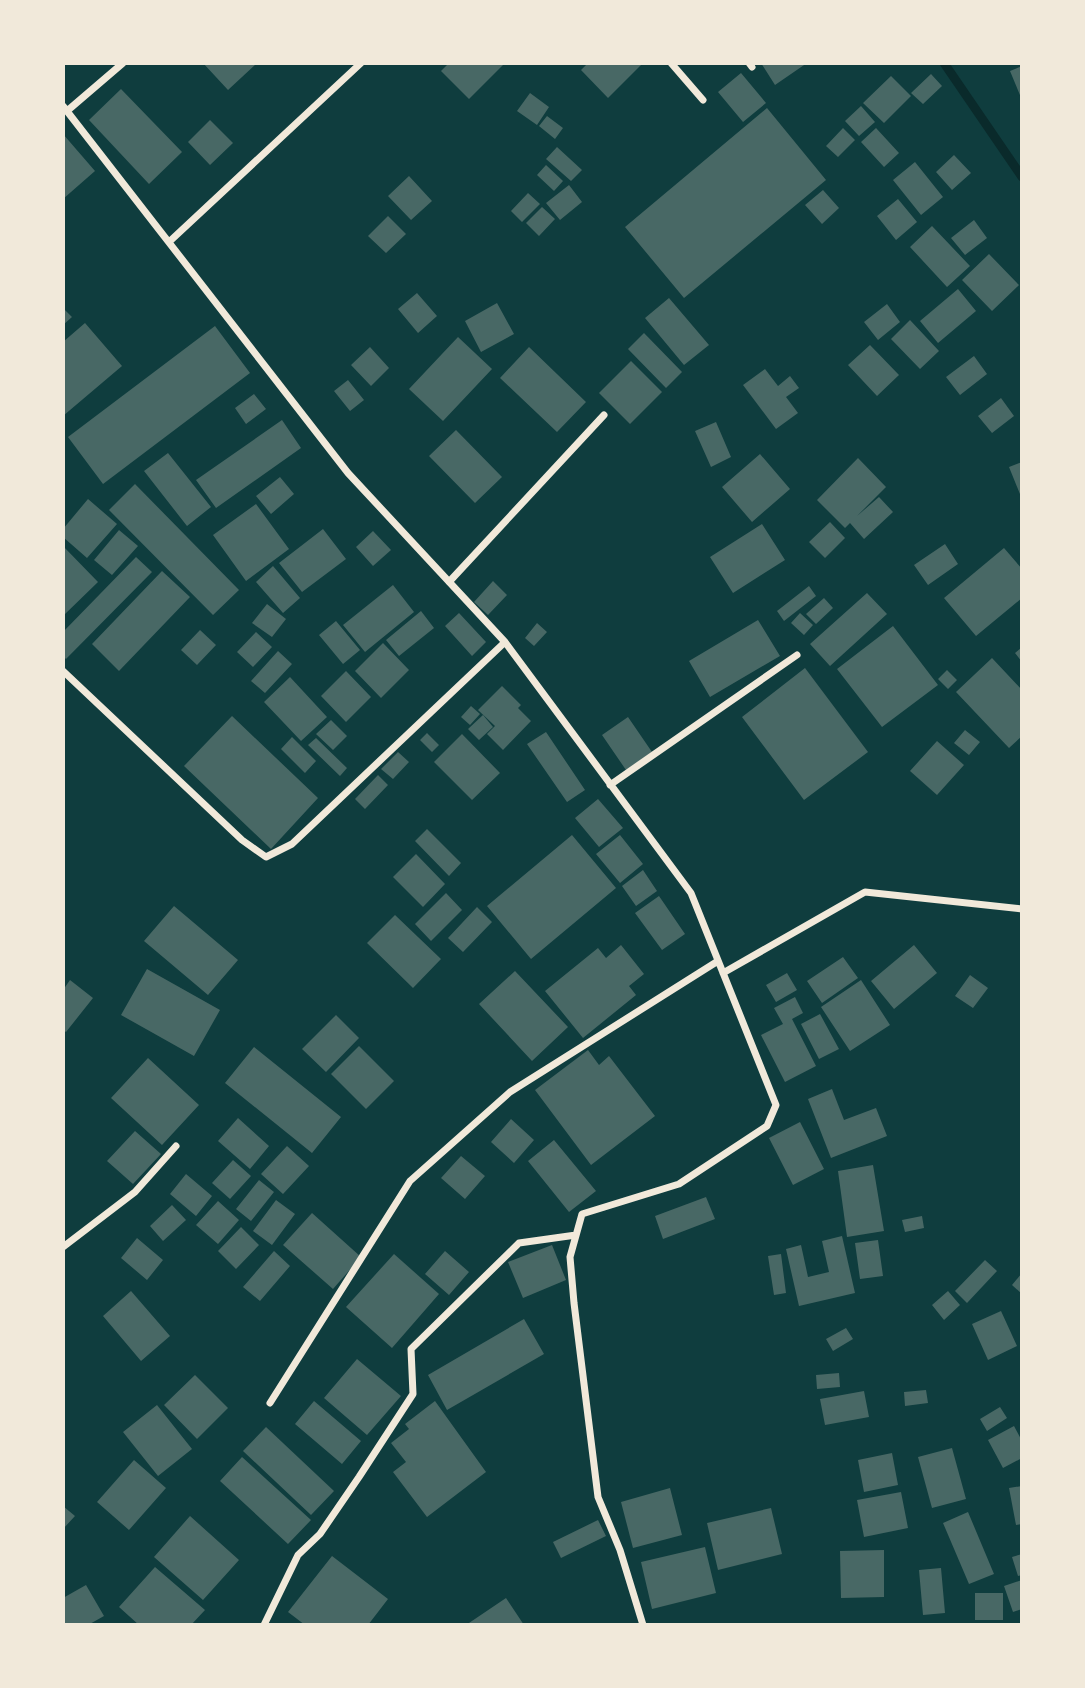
<svg xmlns="http://www.w3.org/2000/svg" width="1085" height="1688" font-family="'Fira Sans Condensed',sans-serif">
<style>
.lines{fill:none;stroke-linecap:round;stroke-linejoin:round}
.stream{stroke:#0a2a2b;stroke-width:9}
.building{fill:#486865}
.minor{stroke:#f1e9da;stroke-width:7}
</style>
<rect width="100%" height="100%" fill="#0f3d3e"/>
<g class="lines">
<path class="stream" d="M944,63L1022,177"/>
</g>
<path class="building" d="M203,63H257L228,90Z
M449,63H505L469,99L441,71Z
M588,63H643L608,98L581,70Z
M761,63H807L775,85Z
M1022,66V100L1010,71Z
M741,73L766,103L743,122L718,92Z
M931,74L942,86L923,104L911,93Z
M891,76L911,96L884,123L863,103Z
M121,89L182,152L149,184L89,120Z
M530,93L549,107L537,125L517,111Z
M861,106L875,122L859,136L845,121Z
M767,108L826,180L684,298L625,227Z
M547,116L563,128L555,139L539,126Z
M210,120L233,143L210,165L188,142Z
M843,128L855,140L838,157L826,146Z
M876,128L899,153L884,167L861,142Z
M63,134L95,171L63,199Z
M557,147L582,170L571,181L546,159Z
M954,155L971,173L952,190L936,172Z
M915,162L943,197L921,215L893,180Z
M546,165L563,181L554,191L537,175Z
M409,176L432,201L411,220L388,196Z
M569,185L582,202L560,220L546,203Z
M823,190L839,208L822,224L805,205Z
M528,193L540,204L522,222L511,211Z
M898,199L917,222L896,240L877,216Z
M542,207L555,219L539,236L526,223Z
M388,216L406,234L386,253L368,236Z
M974,220L987,238L965,255L951,238Z
M932,226L970,266L947,287L910,247Z
M989,254L1019,285L992,311L962,280Z
M958,289L976,311L938,343L920,321Z
M417,293L437,316L418,333L398,309Z
M669,298L709,345L684,365L645,318Z
M497,303L514,334L481,352L465,321Z
M887,304L900,322L878,340L864,322Z
M63,308L72,317L63,325Z
M910,320L939,351L920,369L891,339Z
M85,323L122,366L63,416V342Z
M215,326L250,373L103,484L68,437Z
M644,333L682,372L666,388L628,349Z
M458,337L492,369L443,421L409,389Z
M870,345L899,375L877,396L848,365Z
M370,347L389,368L371,386L351,365Z
M529,347L586,402L557,432L500,378Z
M974,356L987,374L960,395L946,377Z
M631,361L662,392L630,424L599,393Z
M765,369L778,386L790,376L799,388L786,397L798,413L776,429L743,385Z
M348,380L364,400L350,411L334,391Z
M254,394L266,409L246,424L235,408Z
M1001,398L1014,416L992,433L978,416Z
M282,420L301,448L216,508L196,480Z
M716,422L731,457L711,467L695,431Z
M456,430L502,477L475,503L429,456Z
M168,453L211,507L187,526L144,471Z
M760,454L790,489L752,522L722,487Z
M858,458L886,487L857,516L879,497L893,512L864,539L850,523L845,528L817,500Z
M1022,462V499L1009,467Z
M280,477L294,494L271,514L256,496Z
M135,484L239,590L213,615L109,510Z
M88,499L117,524L87,558L63,537V529Z
M256,504L289,549L246,581L213,535Z
M830,522L845,538L825,558L809,542Z
M762,524L785,560L733,593L710,557Z
M323,529L346,559L302,592L279,563Z
M119,530L138,546L112,575L94,560Z
M373,531L391,550L373,566L356,547Z
M945,544L958,564L928,585L914,565Z
M63,546L98,582L63,616Z
M1004,548L1022,569V598L976,636L944,598Z
M136,557L152,572L66,659L63,656V632Z
M273,566L300,598L283,613L256,582Z
M162,571L190,597L119,671L92,644Z
M493,581L507,595L488,615L474,602Z
M393,585L414,612L365,652L343,625Z
M809,586L816,596L784,621L777,611Z
M867,593L887,614L830,666L810,644Z
M824,598L833,608L816,624L806,614Z
M267,604L286,619L272,637L252,623Z
M421,611L434,628L399,656L386,640Z
M459,613L486,642L472,656L445,626Z
M800,613L813,625L804,635L791,623Z
M758,620L780,656L710,697L689,661Z
M336,621L360,650L343,664L319,635Z
M537,623L547,632L534,646L525,638Z
M893,626L938,685L882,727L837,669Z
M200,630L216,645L197,665L181,650Z
M256,632L272,647L253,667L237,652Z
M383,643L409,670L381,698L355,671Z
M1022,647V662L1015,653Z
M278,651L292,664L265,693L251,681Z
M992,658L1022,690V736L1009,748L956,692Z
M805,668L868,752L804,800L742,717Z
M947,670L957,680L948,689L938,679Z
M346,671L371,697L346,722L321,696Z
M290,677L327,717L301,741L264,702Z
M502,686L521,705L518,708L531,721L503,750L487,734L495,726L478,710Z
M471,706L480,714L470,725L461,717Z
M483,715L493,727L479,740L468,729Z
M232,716L318,798L271,849L184,766Z
M628,717L652,752L626,770L602,735Z
M331,720L347,736L333,750L316,734Z
M965,730L980,742L969,755L954,743Z
M546,732L585,790L567,802L527,744Z
M427,733L439,745L432,752L420,740Z
M462,734L500,773L472,800L434,762Z
M292,737L316,761L305,773L281,749Z
M316,738L347,768L340,776L308,745Z
M937,741L964,765L937,795L910,771Z
M398,752L409,762L393,779L381,769Z
M378,775L388,785L365,809L355,799Z
M598,799L623,828L599,847L575,818Z
M427,829L461,863L449,876L415,841Z
M572,835L616,888L531,959L487,906Z
M620,835L643,864L620,883L596,854Z
M416,854L445,884L423,907L393,877Z
M643,870L657,891L636,906L622,886Z
M446,893L462,910L431,941L415,924Z
M659,896L685,934L662,950L635,913Z
M174,906L238,960L208,995L144,941Z
M477,907L492,922L463,952L448,938Z
M395,915L441,959L413,988L367,943Z
M621,945L644,974L629,986L636,995L583,1038L545,991L598,948L606,958Z
M914,945L937,973L894,1009L871,981Z
M843,957L858,978L822,1003L807,981Z
M147,969L220,1010L194,1056L121,1015Z
M515,971L568,1027L532,1061L479,1004Z
M787,973L797,990L776,1002L766,985Z
M970,975L988,988L973,1008L955,996Z
M70,980L93,998L66,1032L63,1030V990Z
M861,980L890,1025L850,1051L821,1007Z
M795,997L803,1013L792,1019L816,1066L785,1082L761,1035L783,1024L774,1008Z
M820,1014L839,1049L819,1059L801,1024Z
M336,1015L359,1038L326,1072L302,1049Z
M359,1046L394,1081L366,1109L331,1074Z
M254,1047L341,1117L312,1153L225,1083Z
M588,1050L599,1065L609,1056L655,1116L591,1165L535,1090Z
M148,1058L199,1105L162,1145L111,1098Z
M832,1089L844,1120L876,1108L887,1136L831,1158L808,1099Z
M238,1118L269,1146L250,1169L218,1141Z
M511,1119L534,1140L514,1163L491,1142Z
M800,1122L824,1169L793,1185L769,1138Z
M135,1131L161,1154L133,1184L107,1161Z
M554,1140L596,1191L569,1212L528,1161Z
M287,1146L309,1166L283,1194L261,1174Z
M461,1156L485,1176L465,1199L441,1178Z
M233,1160L251,1176L230,1199L212,1183Z
M873,1165L884,1231L847,1237L838,1171Z
M186,1174L212,1196L196,1216L170,1194Z
M259,1180L274,1192L251,1221L236,1209Z
M706,1197L715,1219L663,1239L655,1216Z
M276,1200L295,1214L272,1245L253,1231Z
M218,1201L239,1220L218,1244L196,1225Z
M172,1205L186,1220L163,1241L150,1226Z
M312,1213L361,1257L333,1289L283,1245Z
M922,1216L924,1228L905,1232L902,1220Z
M241,1227L259,1245L236,1269L218,1251Z
M842,1236L855,1293L799,1306L786,1249L801,1245L808,1277L829,1272L822,1241Z
M137,1238L163,1260L147,1280L121,1258Z
M878,1240L883,1276L860,1279L855,1243Z
M552,1245L566,1280L523,1298L508,1262Z
M274,1251L290,1266L260,1301L243,1287Z
M445,1251L469,1272L449,1295L425,1274Z
M394,1254L439,1294L392,1348L346,1307Z
M781,1254L786,1293L774,1295L768,1256Z
M985,1260L997,1271L967,1303L955,1291Z
M1022,1273V1294L1012,1285Z
M131,1291L170,1336L141,1361L103,1316Z
M948,1291L960,1305L944,1320L932,1305Z
M1001,1311L1017,1346L988,1360L972,1324Z
M524,1319L544,1354L447,1410L428,1375Z
M846,1328L853,1339L833,1351L826,1339Z
M357,1359L401,1396L367,1435L324,1398Z
M839,1373L840,1387L817,1389L816,1375Z
M195,1375L228,1408L197,1439L164,1405Z
M926,1390L928,1403L905,1406L904,1392Z
M864,1391L869,1417L825,1425L820,1399Z
M314,1401L361,1441L342,1464L295,1424Z
M435,1401L486,1472L427,1517L393,1472L406,1462L391,1443L409,1429L405,1424Z
M157,1405L192,1449L158,1476L123,1432Z
M1000,1407L1007,1418L987,1431L980,1419Z
M1014,1426L1022,1441V1458L1003,1468L988,1440Z
M266,1427L334,1491L311,1515L243,1451Z
M952,1448L966,1499L932,1508L918,1457Z
M892,1453L898,1485L864,1492L858,1460Z
M242,1457L311,1520L288,1544L220,1481Z
M134,1460L166,1488L129,1530L97,1502Z
M1022,1486V1524L1016,1525L1009,1488Z
M670,1488L682,1535L633,1548L621,1502Z
M901,1492L908,1528L864,1537L857,1500Z
M63,1506L75,1516L63,1529Z
M771,1508L782,1554L718,1570L707,1523Z
M968,1512L994,1574L969,1584L943,1523Z
M190,1516L239,1560L203,1600L154,1557Z
M598,1520L606,1536L561,1558L553,1542Z
M705,1547L716,1593L652,1609L641,1562Z
M884,1550V1597L841,1598L840,1551Z
M1022,1554V1575L1018,1576L1012,1557Z
M332,1556L388,1599L368,1625H305L288,1612Z
M155,1567L205,1610L191,1625H139L119,1607Z
M941,1568L945,1613L923,1615L919,1570Z
M1022,1580V1609L1013,1612L1004,1586Z
M86,1585L104,1616L88,1625H66L63,1619V1598Z
M975,1593H1003V1620H975Z
M506,1598L524,1625H466Z"/>
<g class="lines">
<path class="minor" d="M671,63L703,100
M749,63L752,67
M63,106L348,473L505,642L691,893L776,1105L767,1126L679,1184L582,1214L570,1257L574,1303L598,1497L620,1550L643,1625
M67,111L123,63
M169,242L361,63
M449,582L604,415
M63,671L242,840L266,857L292,844L505,642
M610,785L797,655
M723,973L865,892L1022,909
M63,1247L135,1192L176,1146
M270,1403L410,1181L510,1092L718,961
M264,1625L298,1555L320,1534L359,1477L413,1394L411,1349L519,1243L576,1235"/>
</g>
<rect width="1085" height="1688" fill="none" stroke="#f1e9da" stroke-width="130"/>
</svg>
